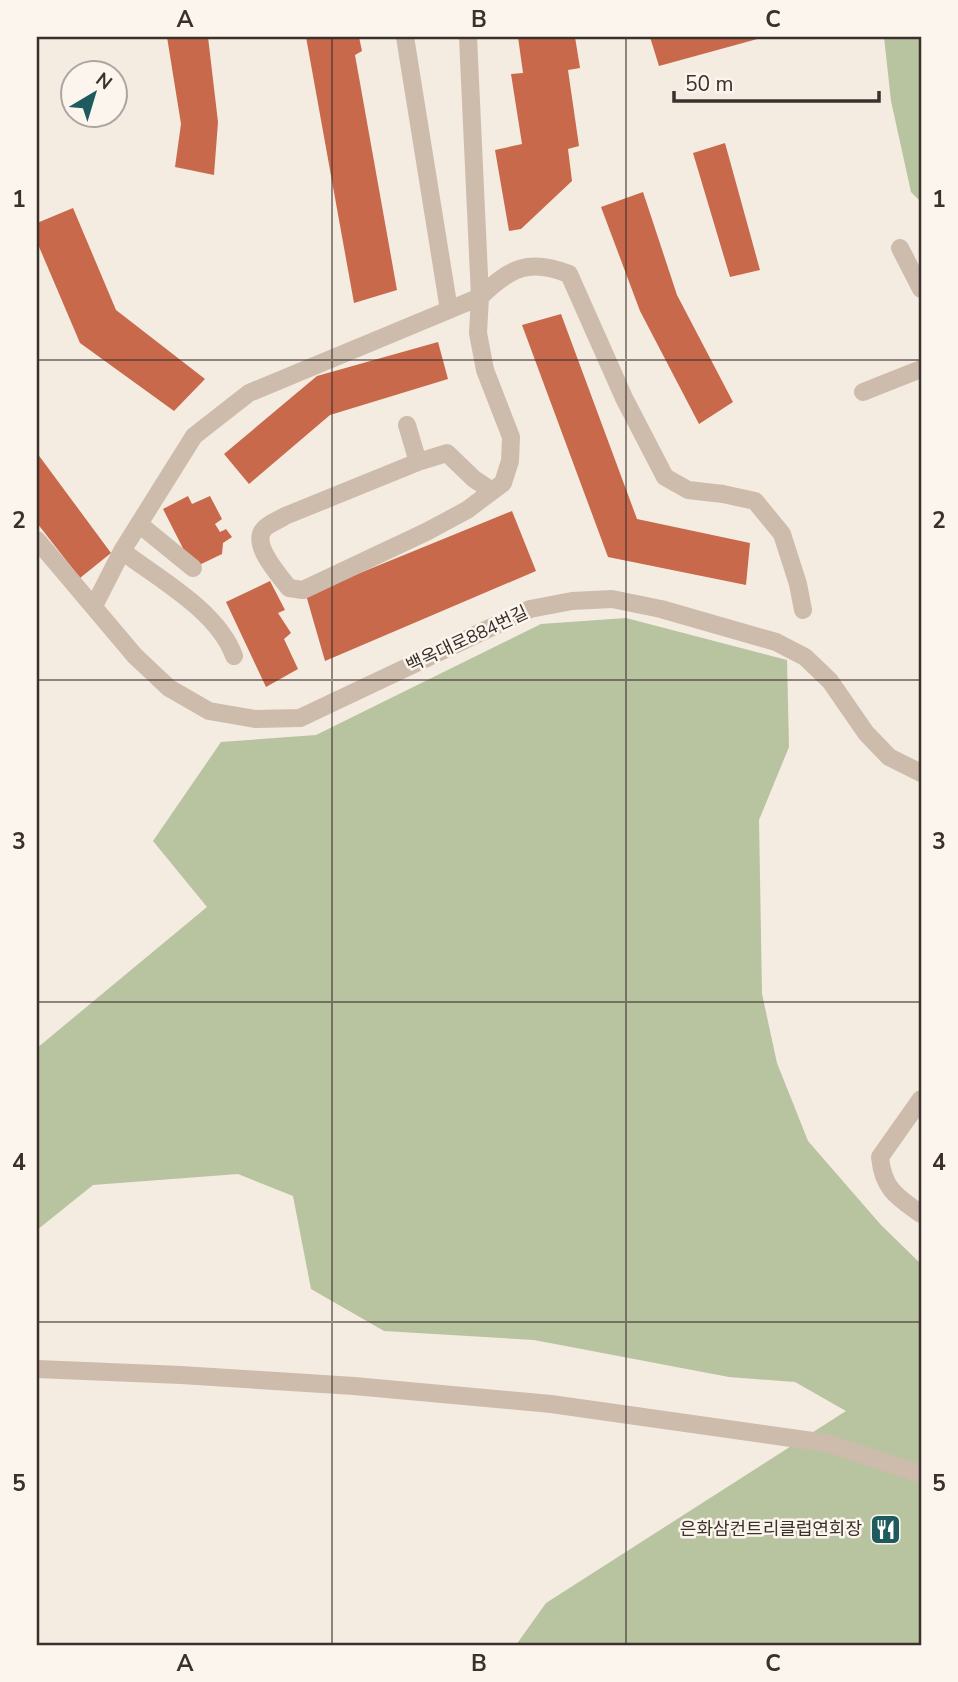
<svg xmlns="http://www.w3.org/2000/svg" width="958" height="1682" font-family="'Nunito Sans','Noto Sans KR',sans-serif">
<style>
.green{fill:#b8c4a0}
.building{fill:#c8694b}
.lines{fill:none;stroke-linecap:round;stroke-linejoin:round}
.minor{stroke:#cdbbac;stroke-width:18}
.grid{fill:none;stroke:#3b302b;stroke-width:2;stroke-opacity:0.55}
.labels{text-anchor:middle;stroke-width:5;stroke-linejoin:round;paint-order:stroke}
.street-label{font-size:18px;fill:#3b302b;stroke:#fbf5ee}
.poi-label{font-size:18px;fill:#3b302b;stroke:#fbf5ee;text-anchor:end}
.neatline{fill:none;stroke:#3b302b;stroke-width:2.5}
.grid-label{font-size:23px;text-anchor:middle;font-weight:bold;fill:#3b302b}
</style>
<rect width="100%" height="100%" fill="#f4ebe1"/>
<path class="green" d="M884,37H921V202L911,192L891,101Z
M626,618L787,660L789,747L759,820L762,994L777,1063L808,1141L881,1225L921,1264V1645H516L546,1603L846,1411L795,1382L729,1377L534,1340L384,1331L311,1289L293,1196L238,1174L93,1185L37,1230V1048L207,907L153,841L221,742L316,735L541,624Z"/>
<path class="building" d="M167,37H208L218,122L214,175L175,167L181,124Z
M306,37H359L362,51L355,55L397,290L354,303Z
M518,37H575L580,68L568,70L579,146L568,149L572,181L521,229L509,231L495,150L522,144L511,74L523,73Z
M650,37H760L761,38L659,66Z
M725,143L760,270L730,277L693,153Z
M643,192L677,295L733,402L699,424L640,311L601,207Z
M73,208L116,310L205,379L174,411L80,343L37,242V223Z
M561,314L637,519L750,543L746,585L608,557L522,325Z
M438,342L448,379L330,415L249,484L224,454L317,376Z
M37,453L111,553L80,578L37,523Z
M188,496L192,504L210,496L222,519L215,524L220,532L226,529L232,537L223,543L222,554L193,568L163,509Z
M512,511L536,571L325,661L306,595Z
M270,581L285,610L278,613L291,633L284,639L298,669L266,687L226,602Z"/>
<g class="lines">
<path class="minor" d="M405,37L449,310
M468,37L480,297L478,333L485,370L511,437L510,461L503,483L467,510L426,532L303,590L289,588C279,575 249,543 265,528C270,523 279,520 285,516L418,462L447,453L474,479L492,491
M900,248L921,289
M863,392L921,369
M407,425L418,462
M139,524L193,568
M37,540L135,656L169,688L209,711L255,719L300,718L530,609L572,601L612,599L661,609L776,642L805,657L830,681L866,733L889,757L921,773
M122,551C159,579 218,611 234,656
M94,606L122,551L194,436L249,393L480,297C510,268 528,258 569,274L624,398L665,477L688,490L723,494L755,501L782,534L798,584L803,610
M921,1099L880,1157C883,1189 897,1197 921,1214
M37,1369L181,1375L354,1386L551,1404L827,1443L921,1474"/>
</g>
<path class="grid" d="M332,37V1645M626,37V1645M37,360H921M37,680H921M37,1002H921M37,1322H921"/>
<defs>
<symbol id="restaurant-square" viewBox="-11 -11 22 22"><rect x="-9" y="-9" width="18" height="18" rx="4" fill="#1f5a5e" stroke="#fbf5ee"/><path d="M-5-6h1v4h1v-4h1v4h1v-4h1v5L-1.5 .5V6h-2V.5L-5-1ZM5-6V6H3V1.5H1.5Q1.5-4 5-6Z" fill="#fff"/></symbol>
</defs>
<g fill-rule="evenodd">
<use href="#restaurant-square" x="868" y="1512" width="35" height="35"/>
</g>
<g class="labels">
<g class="street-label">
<text transform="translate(467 639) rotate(-25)" y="6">백옥대로884번길</text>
</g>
<g class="poi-label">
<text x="862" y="1535">은화삼컨트리클럽연회장</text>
</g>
</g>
<rect width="958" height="1682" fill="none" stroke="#fbf5ee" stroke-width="77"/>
<g transform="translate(94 94) rotate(38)"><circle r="33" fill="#fbf5ee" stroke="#aea6a0" stroke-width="2"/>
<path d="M0-5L12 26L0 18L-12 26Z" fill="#1f5a5e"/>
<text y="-10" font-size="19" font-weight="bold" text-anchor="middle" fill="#3b302b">N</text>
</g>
<path d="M674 91v10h205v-10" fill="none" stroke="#3b302b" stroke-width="3.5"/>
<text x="685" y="91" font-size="21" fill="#3b302b" stroke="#fbf5ee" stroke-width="5" paint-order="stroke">50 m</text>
<rect x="38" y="38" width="882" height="1606" class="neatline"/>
<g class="grid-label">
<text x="185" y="27">A</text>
<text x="479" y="27">B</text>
<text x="773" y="27">C</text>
<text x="19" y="207">1</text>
<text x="939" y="207">1</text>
<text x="19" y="528">2</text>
<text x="939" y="528">2</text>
<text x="19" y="849">3</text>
<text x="939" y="849">3</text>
<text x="19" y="1170">4</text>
<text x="939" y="1170">4</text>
<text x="19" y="1491">5</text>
<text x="939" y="1491">5</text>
<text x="185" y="1671">A</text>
<text x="479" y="1671">B</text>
<text x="773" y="1671">C</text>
</g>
</svg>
